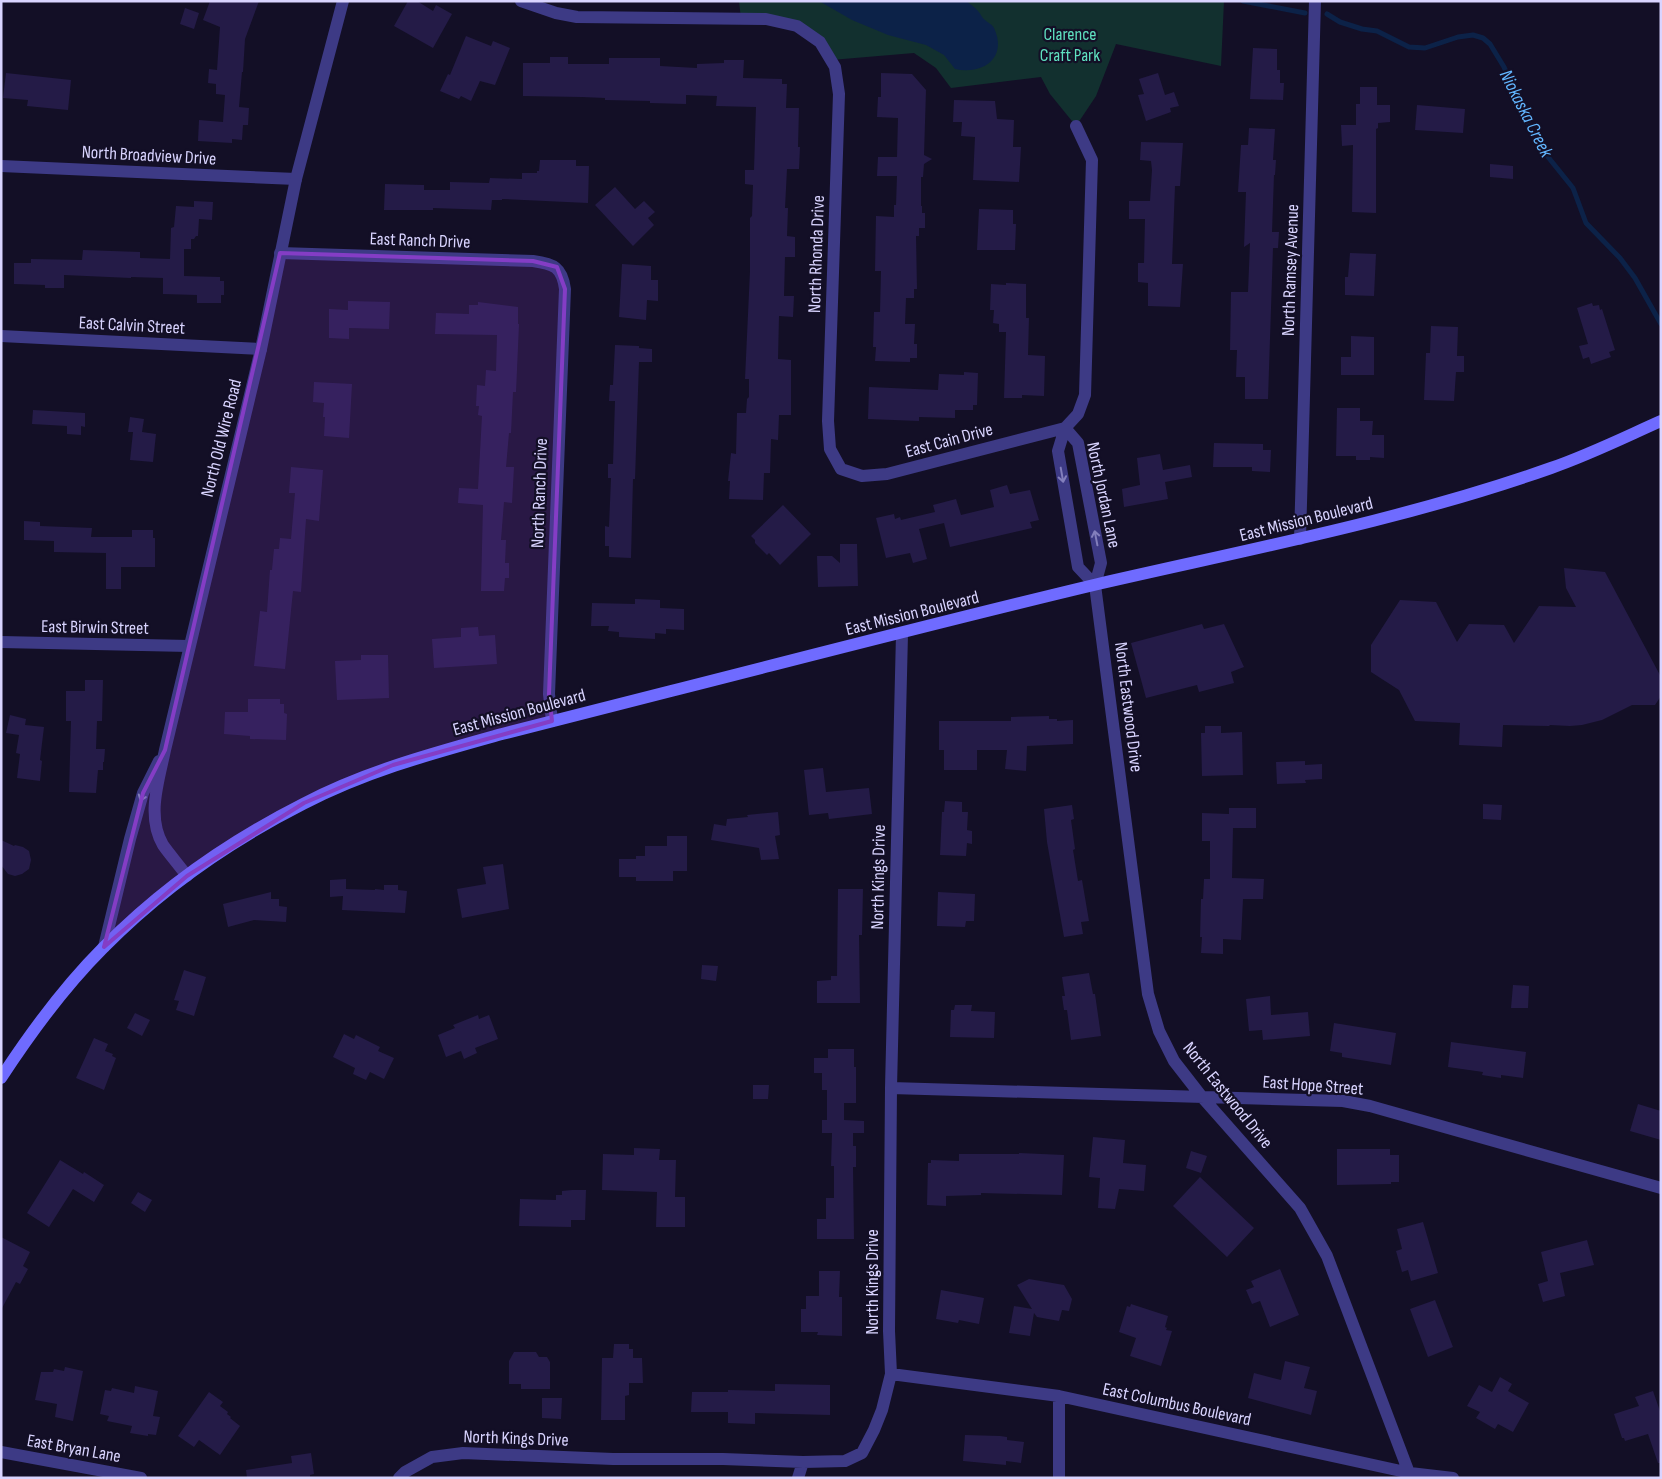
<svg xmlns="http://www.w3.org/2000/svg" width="1662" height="1479" font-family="'Sofia Sans Condensed',sans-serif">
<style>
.green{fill:#12302f}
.water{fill:#0c2248}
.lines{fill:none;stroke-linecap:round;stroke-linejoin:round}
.stream{stroke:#0c2248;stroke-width:5}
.building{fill:#241b47}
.minor{stroke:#3d3a85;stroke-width:12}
.tertiary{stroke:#3d3a85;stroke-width:12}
.secondary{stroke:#6f6bff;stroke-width:12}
.oneway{stroke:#837fbc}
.marked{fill:#843dc5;fill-opacity:0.2;stroke:#843dc5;stroke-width:4;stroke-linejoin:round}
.labels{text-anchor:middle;stroke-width:4.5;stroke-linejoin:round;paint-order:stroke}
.park-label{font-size:18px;fill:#5fe0c0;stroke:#130f26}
.street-label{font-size:18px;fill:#d9d4ff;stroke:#130f26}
.water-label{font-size:19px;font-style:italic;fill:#62b6ff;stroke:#130f26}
</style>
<rect width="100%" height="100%" fill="#130f26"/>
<path class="green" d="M739,1H1224L1221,66L1116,44L1096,96L1076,126L1050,94L1041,77L951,88L936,68L914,53L831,60L797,26L741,19Z"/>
<path class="water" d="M819,1H966C970,4 975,7 978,11C981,14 982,18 985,20C988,23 992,24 994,28C1008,58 983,75 955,69L944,55L926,45L888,35L852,20Z"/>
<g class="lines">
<path class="stream" d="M1243,1L1305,13
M1327,14L1340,22L1362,29L1377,31L1409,47L1425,48L1458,37L1473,35L1483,38L1490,44L1504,67L1530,128L1540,147L1573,188L1586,223L1620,258L1635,278L1661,324"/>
</g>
<path class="building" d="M210,1H259L245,39L243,72H242L239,107L249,108L248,125H243L242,140L232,139V143L198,141L199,120L223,122L225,95L216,94V84L208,83L209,69L217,70L220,27L203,20Z
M408,1H417L433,11L436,5L452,14L433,48L394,26Z
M185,8L199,13L194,29L180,24Z
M466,36L491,46L493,41L510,48L495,85L480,81L471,101L461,96L459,99L440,91L448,74L450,75Z
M1253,48L1277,49V70H1280V83H1284L1283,100L1250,99Z
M550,57H568V64H609V58H660V66L697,68V64L724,63V60H744L743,78L782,79V84H787L786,108H799L798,147H800L799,169H787L785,208H788L787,236L795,237V257H785L784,296H794L793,317L779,316L778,359L791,360V415H779L778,440L771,439L770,473H764L763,500L729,499L730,481H728L731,453L736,454L737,413H746L747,399L749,397V379H745L750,271V218L752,216L753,185L745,184V170H754L756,107L716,106L717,96L686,95V104L650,103V101L605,100V98L582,97L523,96V63H550Z
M6,73L71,80L68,110L27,106L28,100L3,98Z
M881,73L912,74L926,90L924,155L932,159L924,164L923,177H921V206H922V213H925V228H919V236H916L917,289H914V298H906L905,324H915L914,344H917V358H910V362L875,361L876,347H873L874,312H880L881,271H875L876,216L894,217V205H896L897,176H877L878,157H897L898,118L877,117L878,97H881Z
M1158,73L1165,95L1174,92L1179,106L1170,108L1171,112L1146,121L1138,95L1144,94L1139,79Z
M1360,87H1377V105H1390V122L1378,123V128L1376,129V213L1352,212L1353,145L1342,146L1341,125H1356V104H1360Z
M954,100L995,101L997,119L1014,120L1013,147H1021L1019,182L973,180L975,137L961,136L962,122H953Z
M1417,105L1465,109L1463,133L1415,130Z
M1249,128L1275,129L1273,160H1276L1275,175H1274L1272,232H1279L1278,248H1273L1268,399H1245V377H1236L1237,350H1230L1231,292H1248L1250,243L1244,247L1246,192H1238L1241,145H1248Z
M1141,142L1183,143L1180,186H1175L1172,264H1183L1180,307L1148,306V283L1138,282V263H1144L1145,219H1129V201H1150L1152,170L1151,161L1140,160Z
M540,160H576V166H589L588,203L502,199V200H492L491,210L433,208V210H384L385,184L424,185V190H450V182L489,183L490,178L522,179V173H537V171H539Z
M1490,164L1513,166V179L1490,177Z
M615,187L635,209L644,201L655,212L648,218L654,225L633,246L595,205Z
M194,201L213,202L212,220L199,219L198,236H196L194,239H191V249H184V276L220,277V281H224V295H221V303H197V295L163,294V278L131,277V278L64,275V288H45V285L14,284V263H31V259L82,260L83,250L140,252V258L170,259L171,228L174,227L176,206L194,207Z
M979,209L1013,210V224H1016L1015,250H977Z
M1350,253L1376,254L1374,296L1345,295V277H1348Z
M622,264L651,266V280H658V301L647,300L646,320L619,317Z
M1006,283L1026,284V318H1029L1028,355L1045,356L1044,396L1022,395V398H1004L1006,332H999V324L993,323L994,310H990L991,284L1006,285Z
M348,301L390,302L389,329L349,328V339L329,338V309L348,310Z
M478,302L518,307V324H519L516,392H513L511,433H509L506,467H514L512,503L504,502L501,540H506L505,563H509V578H505L504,591H481L483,505L458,503L459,488L478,489L482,416L478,415L479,406H476L477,385L485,386L486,370L496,371L497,335L435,334L436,313L469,314V305H478Z
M1592,303L1593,306L1599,305L1600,310L1602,309L1615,350L1609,352L1611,357L1591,364L1589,357L1583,359L1579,346L1588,344L1577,308Z
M1431,326L1458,327L1457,356H1464V372H1456L1454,401L1424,400L1426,353H1430Z
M1351,336L1374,337V375H1341V357H1351Z
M615,345L639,346V348L652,349V362H639L635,479H633L631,558L609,557V546H605V526L609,527L611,478H608V464H613L615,401H609L610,385H613Z
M964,372L978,373L977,405H973V410H955V418L919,417V421L868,419L869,387L938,390L939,374L964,375Z
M314,382L352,384L349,438L324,436L325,417H323L324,403L313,402Z
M1337,408H1360V421H1373L1372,435H1384V458L1370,457V460H1356V456H1336Z
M33,410L85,413V427L81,426V435L67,434V426L32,424Z
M130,417L144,419L142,432L156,434L153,462L130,460L133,432H128Z
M1214,443L1263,444V450H1271L1270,472L1252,471V467H1213Z
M1160,454L1163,470L1190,465L1192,477L1165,482L1168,499L1124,507L1122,489L1140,485L1137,458Z
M291,467L323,470L319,521L306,519L301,592L293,591L285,669L254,666L260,611L267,612L270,570H272L274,549H279L280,538L291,539L295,493H289Z
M1007,485L1010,494L1030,490L1039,520L1030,522L1032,528L950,547L944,523L919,529L927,559L913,563L910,553L886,558L876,518L894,514L895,519L900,517L901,520L935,512L933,505L956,499L961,515L994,507L990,490Z
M783,505L811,534L780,565L769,553L767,555L755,543V540L751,536Z
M24,521L40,522V526L92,528L91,537H132V530H153V538H155V567H121V589H106V553L54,552V541L24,540Z
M840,544H857L858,586L818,587L817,556H832L840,563Z
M1564,568L1605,572L1661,677V696L1655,705H1632L1602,720L1582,725L1570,726L1550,725L1549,726L1503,725L1502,747L1459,745L1460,723L1415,721L1399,690L1371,672V645L1400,600L1436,602L1457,642L1469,624L1504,625L1514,643L1539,606L1576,607L1566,588Z
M635,599L660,600V608L684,609V630L666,629V634L655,633V639L619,637V632L608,631L609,626H591L592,603L635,604Z
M1202,624L1204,629L1224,624L1244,667L1231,672L1234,683L1199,692L1197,685L1146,698L1131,643Z
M478,627L479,636L495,635L497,664L434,668L432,639L461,637V628Z
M361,655H388L389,698L337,700L335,661L361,660Z
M85,680H103L102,721H97L96,749H105L104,762H103V770H98L96,793L69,792L71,721H66V691H85Z
M248,699H280V704H284V713L287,714L286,740L250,739V736L224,734L225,712H248Z
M10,715L26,719L25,725L44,727L40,760L42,761L40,781L17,778L20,754L16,753L19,735L6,733Z
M1049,716V719H1057V721L1073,720V744L1027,746L1026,771L1005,769L1007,750H977V770H944V750H939V721H1011V717Z
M1205,726H1221V733L1242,732L1243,775L1202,776L1201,733H1205Z
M1305,761V765L1322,764V779L1305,780L1306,783L1277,784L1276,762Z
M823,768L826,792L869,788L872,814L829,819L828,813L809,815L804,770Z
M945,801L962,802V812H968L967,830L972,831V844L967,843L966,856L940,855L942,812H944Z
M1483,804L1502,805L1501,820L1483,819Z
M1072,805L1074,819L1071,820L1075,849L1073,850L1078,881L1082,880L1089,921L1081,922L1083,934L1064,937L1047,842L1044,809Z
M1229,808H1256V828H1233L1232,878L1264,879L1263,899H1243L1241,940L1223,939V954L1201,953L1202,937H1200L1201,899H1203L1204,879H1210V841H1202V813L1229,814Z
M778,812L780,835L775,836L779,859L761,860L759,848L711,840L714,824L726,826L727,819L748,817L747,815Z
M667,836H687V871H673V881H636V877H619V859H636V856H645V846H667Z
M1,840L14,846L15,845L23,847L29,851L31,860L29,869L22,874L15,876L8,874L1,865Z
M503,864L509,909L462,918L457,889L486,884L483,867Z
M346,879V889L375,890V889L384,890V885H398V890L407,891L405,913L342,910L343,896L330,897V880Z
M838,889H863L862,935H859L860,1003H817V981L831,980V976H837Z
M271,892V899H279V906L287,907L286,922L254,920L228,927L223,904Z
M938,892L975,894L974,921H966L965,927L937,926Z
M702,965L718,966L716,981L701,979Z
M184,970L206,977L194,1016L176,1010L179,1001L174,1000Z
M1089,973L1093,994H1095L1101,1036L1071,1040L1067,1010H1064L1062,996H1065L1062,977Z
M1513,985L1529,986L1528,1008H1511Z
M1270,996L1271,1015L1308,1012L1310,1036L1263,1040L1262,1030L1249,1031L1246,999Z
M955,1005H972L971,1011L995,1012L994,1038L950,1037L951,1010H954Z
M135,1013L150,1020L142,1036L127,1028Z
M478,1015L479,1019L489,1015L498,1039L475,1048L477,1053L464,1059L461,1051L446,1057L438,1035L455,1028L453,1025Z
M1334,1023L1396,1033L1391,1065L1342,1057V1053L1330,1051Z
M344,1034L354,1039L356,1035L380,1047L378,1051L394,1058L384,1079L370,1072L366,1080L353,1074L355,1068L333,1057Z
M94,1038L108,1044L105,1051L113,1054L112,1056L116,1058L104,1090L76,1078Z
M1451,1042L1526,1052L1523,1078L1501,1075V1078L1482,1075L1483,1072L1448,1067Z
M828,1049H854V1067H856V1103H844V1120L864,1121V1133H853V1146H856V1167H853L854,1239H817V1219H826V1198H834V1166H831L832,1133H822V1120H827V1090H822V1073H814V1058H828Z
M753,1085H769L768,1099H753Z
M1638,1104L1661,1111V1140L1630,1131Z
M1093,1137L1125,1140L1123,1163L1146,1165L1144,1191L1119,1189L1115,1209L1098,1208L1100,1178L1089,1177Z
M634,1148L660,1149L659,1160H676L675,1197H685V1227H656L657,1192L602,1190L603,1154L634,1155Z
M1337,1149H1390V1155H1399V1182H1391V1184L1337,1185Z
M1191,1151L1207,1156L1201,1173L1186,1168Z
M1019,1153L1064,1155L1062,1195L981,1193V1195L946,1196V1206L927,1205L928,1163H931V1160L959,1161V1154H1019Z
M60,1160L83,1174L84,1172L104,1185L94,1202L73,1189L49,1227L27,1213Z
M1200,1177L1254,1228L1227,1257L1173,1206Z
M572,1190H586L585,1220H571V1227L519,1226L520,1199L556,1200V1195H562V1191Z
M138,1192L152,1200L145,1212L131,1203Z
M1423,1222L1438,1273L1411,1281L1408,1270L1402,1272L1396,1251L1402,1249L1397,1229Z
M1,1237L30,1252L23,1266L28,1269L20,1284L16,1282L1,1310Z
M1587,1240L1594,1265L1560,1273L1565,1296L1543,1302L1538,1284L1548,1281L1541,1252Z
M1280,1269L1299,1315L1270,1327L1260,1301L1252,1304L1246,1290L1254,1287L1251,1281Z
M819,1271H840L839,1297H842V1336L817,1335L818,1332H801V1309H806V1296H819Z
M1029,1279L1064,1285L1072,1299L1069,1311L1062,1310L1059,1321L1037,1317L1034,1313L1030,1336L1009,1333L1014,1306L1032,1309L1017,1285Z
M941,1290L984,1298L979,1324L959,1320L958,1323L936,1319Z
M1435,1300L1453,1347L1428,1357L1410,1309Z
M1131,1304L1168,1316L1165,1327L1167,1328L1166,1330L1172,1331L1161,1366L1130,1356L1136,1338L1119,1332L1127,1306L1130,1307Z
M614,1344H629V1349H633V1358H642L643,1383H629V1395L625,1396V1420H601L602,1358H613Z
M514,1352H536L539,1357H547L550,1362V1389H521V1384H509V1361Z
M1285,1361L1310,1367L1304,1388L1317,1391L1311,1415L1248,1398L1254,1373L1281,1380Z
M65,1367L83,1371L73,1421L55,1417L57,1404L35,1400L41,1372H53L54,1369L64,1371Z
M1500,1377L1512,1384L1508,1391L1529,1403L1513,1432L1498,1424L1495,1429L1476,1418L1480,1412L1467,1406L1479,1385L1492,1392Z
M775,1384L830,1385V1415L755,1413V1424L728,1423V1412H691L692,1392H728V1390L775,1391Z
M135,1386L158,1391L153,1416L160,1417L156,1435L148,1434V1436L130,1433L132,1426L107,1421L109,1416L100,1414L105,1390L111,1391L112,1388L134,1393Z
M1653,1391L1661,1414V1463H1658L1648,1434L1625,1441L1624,1438H1622L1614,1414L1639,1406L1635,1397Z
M209,1392L223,1402L220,1406L228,1412L227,1414L231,1417L230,1418L240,1426L220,1455L199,1440L194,1447L178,1436Z
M542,1398H562L561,1419L542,1418Z
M965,1435L1000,1436L1007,1437V1440L1024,1442L1021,1463L1006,1461V1465L963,1461Z
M311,1453L314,1474L310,1475V1478H247L246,1470L292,1463L291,1456Z"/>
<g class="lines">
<path class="minor" d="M521,1L556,13L577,17L766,19L797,26L820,42L835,67L839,94L828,421L830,449L841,469L862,476L887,474L1065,428
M1076,126L1092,160L1085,395L1078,414L1065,428L1058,451L1078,567L1095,585
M1,166L296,179
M280,253L533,261C554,264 562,267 565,289L549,694L552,721
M1,336L261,349
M1065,428L1078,443L1101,563L1095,585L1148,994L1159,1031L1174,1061L1202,1097L1300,1208L1327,1256L1411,1478
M1300,539L1315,1
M1,642L189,646
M891,1088L1343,1101L1370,1106L1661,1188
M891,1374L1059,1396L1410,1473L1453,1478
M1059,1396V1478
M1,1452L141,1478
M399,1478L405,1472L432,1457L463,1453L613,1459H723L803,1462L845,1461L862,1453L874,1430L882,1410L891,1374L889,1331L891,1088L902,634
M798,1478L803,1462"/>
<path class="tertiary" d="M187,876C179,865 170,855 163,845C146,816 159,780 165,750L261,349L296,179L343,1
M104,947L130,839L143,793L159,761"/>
<path class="secondary" d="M1,1078C31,1032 64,987 103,948C160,890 230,841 303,804C366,771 434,753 502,734C558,720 614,705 671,691C813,655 955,618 1098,584C1250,549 1404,520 1551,468C1589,455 1625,437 1661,421"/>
</g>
<defs><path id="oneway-shaft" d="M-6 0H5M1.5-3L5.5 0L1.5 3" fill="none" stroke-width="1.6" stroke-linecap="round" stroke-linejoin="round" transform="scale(1.25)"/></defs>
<g class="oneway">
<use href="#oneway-shaft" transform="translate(1062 475) rotate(80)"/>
<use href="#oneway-shaft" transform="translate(1096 538) rotate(-101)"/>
<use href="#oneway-shaft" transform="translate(143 794) rotate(111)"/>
</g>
<path class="marked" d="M280,253L533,261L557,267L565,289L549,694L552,721L393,765L304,803L187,876L104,947L143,793L165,750Z"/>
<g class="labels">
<g class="park-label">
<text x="1070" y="40">Clarence<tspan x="1070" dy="21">Craft Park</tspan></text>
</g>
<g class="street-label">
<text transform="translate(149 155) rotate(3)" y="6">North Broadview Drive</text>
<text transform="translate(420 240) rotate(2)" y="6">East Ranch Drive</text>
<text transform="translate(816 254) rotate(-88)" y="6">North Rhonda Drive</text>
<text transform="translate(1290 270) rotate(-88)" y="6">North Ramsey Avenue</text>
<text transform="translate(132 325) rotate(3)" y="6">East Calvin Street</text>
<text transform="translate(221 438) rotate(-76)" y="6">North Old Wire Road</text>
<text transform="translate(949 440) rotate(-15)" y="6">East Cain Drive</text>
<text transform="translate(539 493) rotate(-88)" y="6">North Ranch Drive</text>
<text transform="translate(1104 495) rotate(78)" y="6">North Jordan Lane</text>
<text transform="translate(1306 519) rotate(-14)" y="6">East Mission Boulevard</text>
<text transform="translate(912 613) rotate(-14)" y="6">East Mission Boulevard</text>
<text transform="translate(95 627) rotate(1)" y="6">East Birwin Street</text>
<text transform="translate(1129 707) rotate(83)" y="6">North Eastwood Drive</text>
<text transform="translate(519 712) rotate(-15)" y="6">East Mission Boulevard</text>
<text transform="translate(878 877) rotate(-89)" y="6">North Kings Drive</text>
<text transform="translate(1313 1085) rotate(4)" y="6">East Hope Street</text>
<text transform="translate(1228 1095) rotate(51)" y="6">North Eastwood Drive</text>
<text transform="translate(872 1282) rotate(-90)" y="6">North Kings Drive</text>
<text transform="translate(1177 1404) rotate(12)" y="6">East Columbus Boulevard</text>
<text transform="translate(516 1438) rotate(2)" y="6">North Kings Drive</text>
<text transform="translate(74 1448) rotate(10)" y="6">East Bryan Lane</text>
</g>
<g class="water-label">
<text transform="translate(1527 113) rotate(63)" y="7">Niokaska Creek</text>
</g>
</g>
<rect width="1662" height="1479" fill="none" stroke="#d9d4ff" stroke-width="5"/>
</svg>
